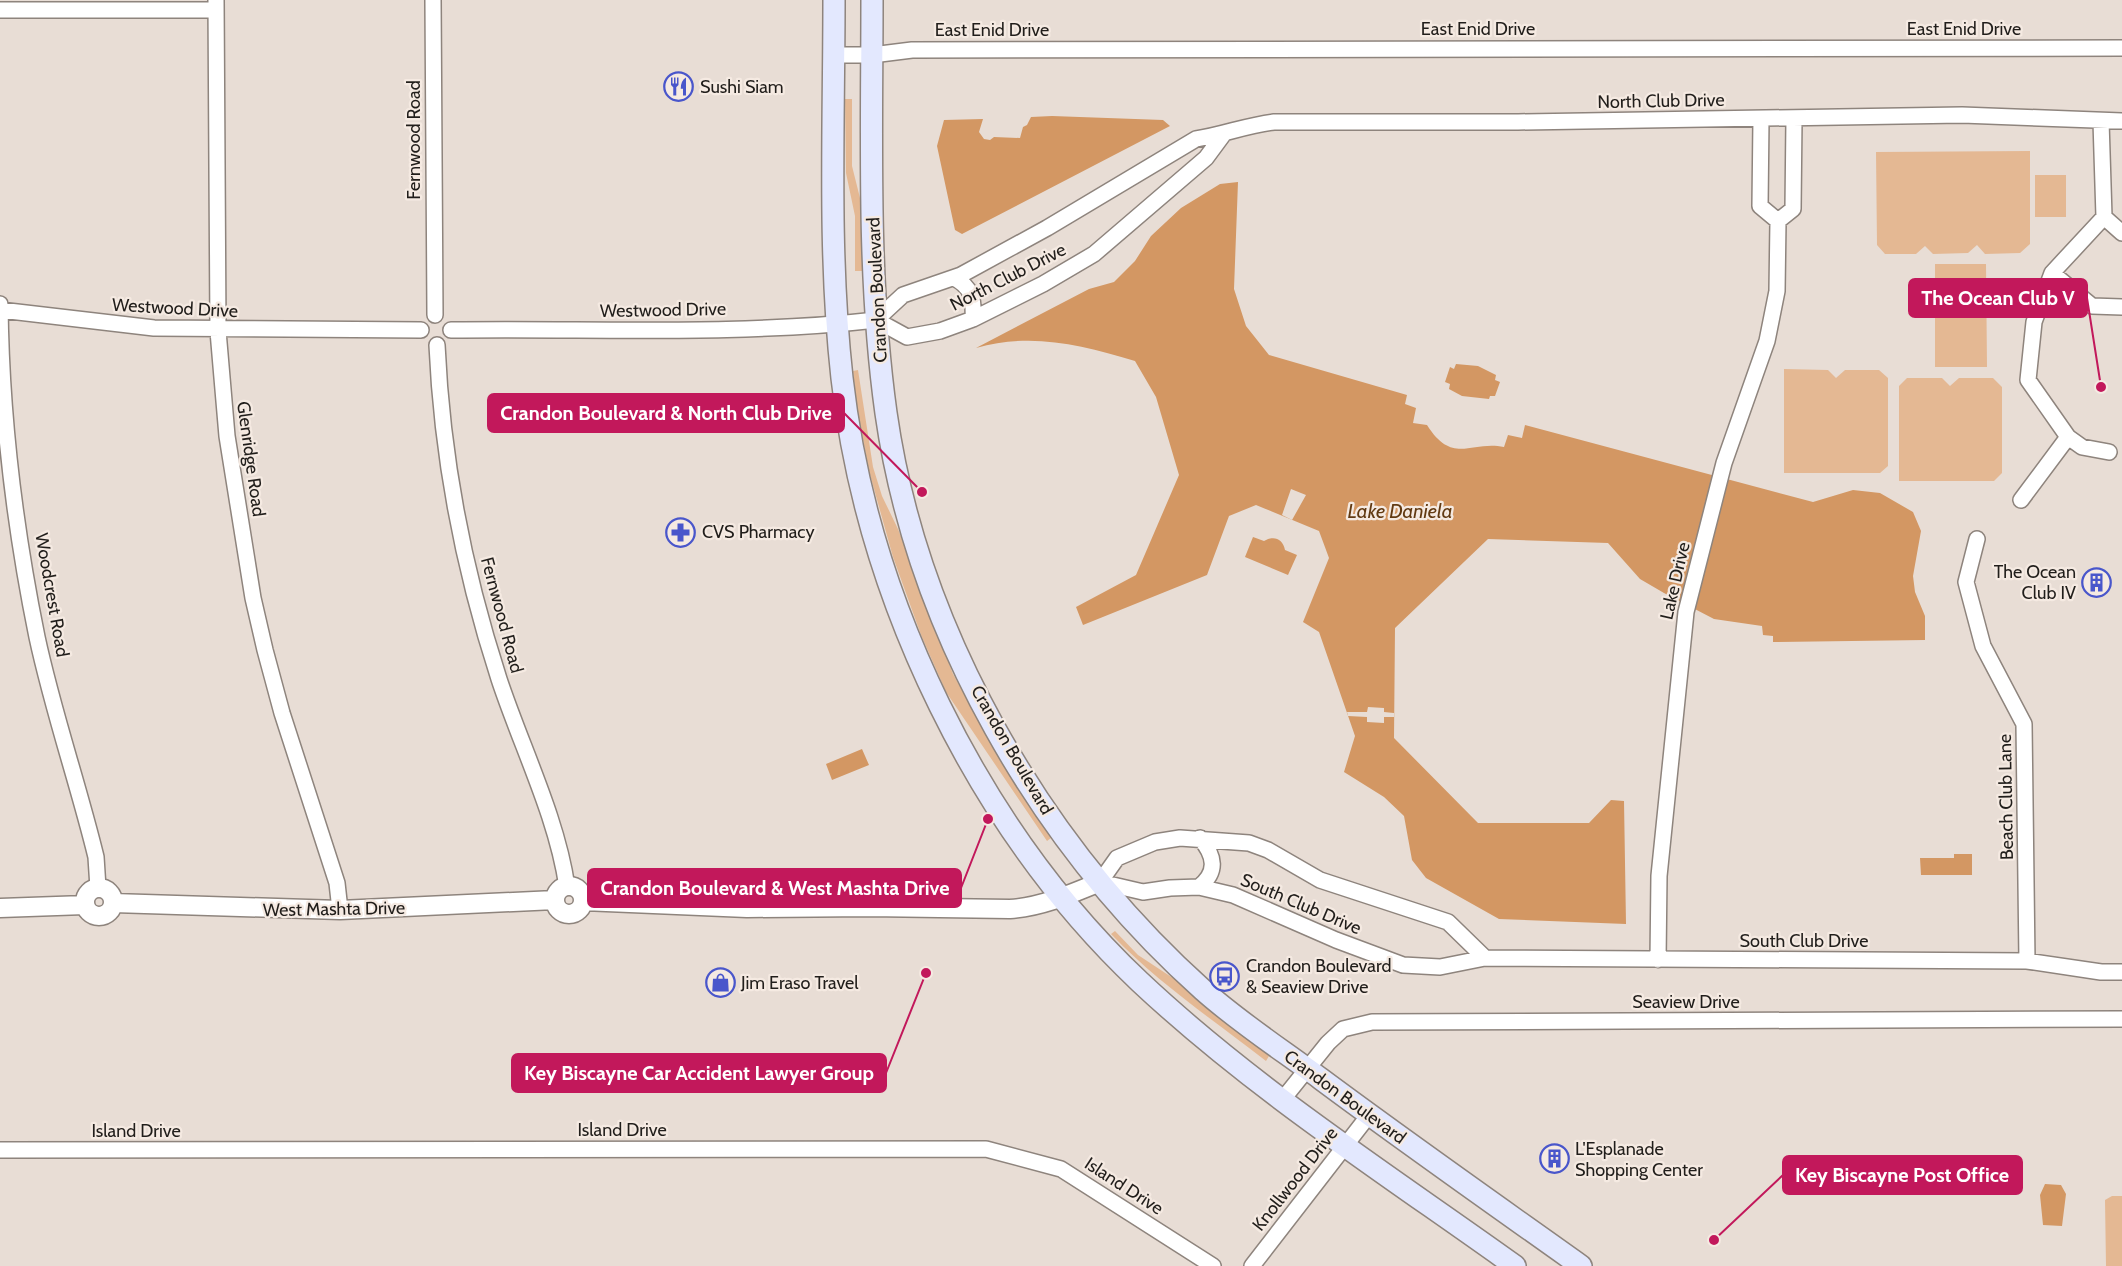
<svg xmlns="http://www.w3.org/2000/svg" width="2122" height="1266" font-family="Cabin,sans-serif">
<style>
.green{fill:#e4b893}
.water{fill:#d39763}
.pier{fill:#e8ddd5}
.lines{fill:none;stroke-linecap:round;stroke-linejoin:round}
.minor-casing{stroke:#8e847d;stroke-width:18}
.tertiary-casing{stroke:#8e847d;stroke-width:21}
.secondary-casing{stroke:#8e847d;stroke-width:24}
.minor{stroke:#fff;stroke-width:15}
.tertiary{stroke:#fff;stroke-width:18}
.secondary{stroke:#e3e8fe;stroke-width:21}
.labels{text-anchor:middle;stroke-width:4.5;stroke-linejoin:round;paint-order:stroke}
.street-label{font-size:18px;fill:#211e1b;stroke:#f5eae2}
.poi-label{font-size:18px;fill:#211e1b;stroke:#f5eae2;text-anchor:start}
.water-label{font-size:20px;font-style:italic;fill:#623a12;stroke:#f5eae2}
.leader{fill:none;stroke:#c2185b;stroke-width:2}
.callout-dot{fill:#c2185b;stroke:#f5eae2;stroke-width:2}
.callout{fill:#c2185b;stroke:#c2185b;stroke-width:2}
.callout-label{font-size:20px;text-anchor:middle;font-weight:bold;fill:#fff}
</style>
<rect width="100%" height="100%" fill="#e8ddd5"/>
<path class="green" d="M845,99H852V166L863,210L862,271H855V216L846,173Z
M2030,151V244L2020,253L1985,254L1977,245L1968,253L1933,254L1925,246L1916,254H1885L1877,245L1876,152Z
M2035,175H2066V217H2035Z
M1935,264H1986L1987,367H1935Z
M1784,369L1828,370L1836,378L1845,370H1879L1888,378V466L1880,473H1784Z
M858,370L873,467L882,496L898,529L953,674L1007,771L1051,838L1047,841L946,692L921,635L893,557L869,471L857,409L853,371Z
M1907,378H1942L1950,386L1959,378H1993L2002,387V473L1994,481H1899V386Z
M1115,931L1138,955L1185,986L1269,1056L1266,1061C1212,1019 1158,983 1111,934Z
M2112,1196H2122V1266H2106L2105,1200Z"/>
<path class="water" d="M1052,116L1163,120L1170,126L962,234L955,230L937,146L944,120L983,119L979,132L984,139L990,140L994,137L1020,138L1023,127L1027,125L1031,117Z
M1238,182L1234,289L1246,326L1269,355L1407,395L1405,404L1416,408L1413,423L1427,425C1453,466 1471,440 1504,447L1508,435L1522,438L1525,425L1813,502L1853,490L1880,493L1913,512L1921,531L1913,576L1915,592L1925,616V640L1773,642V636L1763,635L1762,626L1714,619L1664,593L1640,579L1608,543L1488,539L1395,628L1394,738L1478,823H1589L1611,800L1624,801L1626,924L1499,919L1426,878L1412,860L1404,816L1384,797L1344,772L1355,736L1319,632L1303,622L1329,558L1319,531L1256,505L1229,516L1207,575L1083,625L1076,607L1136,575L1179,475L1156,397L1135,361C1081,345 1032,332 976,348L1089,289L1114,282L1135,261L1151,236L1181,208L1220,184Z
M1456,364L1478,366L1496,375L1495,380L1500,382L1495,396H1490L1489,399L1462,396L1449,389L1450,384L1445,382L1450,367L1454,369Z
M1253,537L1264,541C1274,535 1283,539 1285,550L1297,555L1288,575L1245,557Z
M862,749L869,765L832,780L826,764Z
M1954,854H1972V875H1921L1920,858H1954Z
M2045,1184L2061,1185L2066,1194L2062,1226L2043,1225L2040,1195Z"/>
<path class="pier" d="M1291,489L1306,495L1292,520L1282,515Z
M1368,707L1384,708V712L1394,713V717H1384V723L1367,722V717L1348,716L1347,712H1367Z"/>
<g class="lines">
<defs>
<path id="minor" d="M216,0L218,331L227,436L253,598L265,650L282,713L337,883L340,910
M433,0L435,315
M0,10H216
M834,55H872L912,50L2122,48
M1761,119L1760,206L1778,221
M2104,217L2122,233
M1778,221L1793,209L1794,119
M2052,273L2092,306L2122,307
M954,278C972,287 974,299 973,319
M0,304C1,414 15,529 37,637C53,712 78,783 96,857L98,888
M0,310L154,328L421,330
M876,320L903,295L961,275L1047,228L1196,139C1223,135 1247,125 1274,122H1518L1962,115L2122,121
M876,320L907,337L940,331L973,319L1043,284L1094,254L1206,158L1223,135
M451,330C592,328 736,336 876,320
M437,345C442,459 464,571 499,679C521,746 557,817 567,887
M2068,437L2082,447L2109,452
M2021,500L2068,437L2028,380L2034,322L2052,273L2104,217L2101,121
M1977,539L1966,582L1983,646L2024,724L2027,961
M1199,887C1218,872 1215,856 1200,838
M1485,958L1448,922L1320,880L1268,850L1249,843L1180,838L1155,842L1117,858L1100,882L1143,892L1170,888L1199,887L1233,895L1336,940L1403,965L1440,967L1485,958L2027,961L2101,972H2122
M1658,960L1659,876L1686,612L1724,463L1767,341L1777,291L1778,221
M1283,1099L1328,1043L1343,1029L1372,1022L2122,1019
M0,1150L986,1149L1061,1169L1213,1266
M1252,1266L1369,1115"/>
<path id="tertiary" d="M555 900a14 14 0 1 1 28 0a14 14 0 1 1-28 0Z
M85 902a14 14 0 1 1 28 0a14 14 0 1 1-28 0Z
M583,901L747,908L869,907L1010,909C1041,907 1071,894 1100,882
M113,903L340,910L555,900
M0,908L85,905"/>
<path id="secondary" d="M834,0C834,125 828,253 842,378C867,599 978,829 1140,982C1254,1089 1388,1175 1515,1266
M872,0C872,137 867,277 886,413C917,631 1040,844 1203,990C1240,1023 1282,1050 1321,1079C1407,1143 1494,1204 1581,1266"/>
</defs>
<use href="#minor" class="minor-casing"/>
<use href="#tertiary" class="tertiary-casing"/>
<use href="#secondary" class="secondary-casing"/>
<use href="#minor" class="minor"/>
<use href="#tertiary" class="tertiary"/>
<use href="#secondary" class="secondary"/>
</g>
<defs>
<symbol id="restaurant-ring" viewBox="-11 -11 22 22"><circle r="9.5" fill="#f5eae2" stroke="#4956cb" stroke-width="1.5"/><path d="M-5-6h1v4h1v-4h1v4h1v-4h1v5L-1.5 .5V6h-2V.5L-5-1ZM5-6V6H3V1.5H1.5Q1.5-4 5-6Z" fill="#4956cb"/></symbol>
<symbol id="pharmacy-ring" viewBox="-11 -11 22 22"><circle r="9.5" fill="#f5eae2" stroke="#4956cb" stroke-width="1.5"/><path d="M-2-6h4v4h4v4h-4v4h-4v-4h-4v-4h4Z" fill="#4956cb"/></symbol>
<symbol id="building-ring" viewBox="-11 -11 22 22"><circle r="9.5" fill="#f5eae2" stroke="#4956cb" stroke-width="1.5"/><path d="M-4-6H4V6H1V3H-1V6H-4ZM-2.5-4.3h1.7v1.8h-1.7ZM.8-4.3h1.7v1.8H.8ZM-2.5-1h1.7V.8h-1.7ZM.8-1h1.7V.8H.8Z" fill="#4956cb"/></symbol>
<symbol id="bus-ring" viewBox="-11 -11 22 22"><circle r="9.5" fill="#f5eae2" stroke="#4956cb" stroke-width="1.5"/><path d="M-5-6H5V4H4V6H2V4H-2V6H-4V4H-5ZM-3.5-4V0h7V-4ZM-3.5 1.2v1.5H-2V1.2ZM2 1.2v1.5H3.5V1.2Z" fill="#4956cb"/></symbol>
<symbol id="shop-ring" viewBox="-11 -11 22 22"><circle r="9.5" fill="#f5eae2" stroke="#4956cb" stroke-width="1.5"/><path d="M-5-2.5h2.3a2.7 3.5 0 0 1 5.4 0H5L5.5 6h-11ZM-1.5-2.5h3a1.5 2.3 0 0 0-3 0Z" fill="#4956cb"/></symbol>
</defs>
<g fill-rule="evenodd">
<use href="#restaurant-ring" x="662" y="70" width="33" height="33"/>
<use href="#pharmacy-ring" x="664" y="516" width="33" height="33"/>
<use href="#building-ring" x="2080" y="566" width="33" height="33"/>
<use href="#bus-ring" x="1208" y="960" width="33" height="33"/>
<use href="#shop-ring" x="704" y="966" width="33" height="33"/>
<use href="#building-ring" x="1538" y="1142" width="33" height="33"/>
</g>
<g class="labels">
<g class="street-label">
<text x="1478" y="35">East Enid Drive</text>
<text x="1964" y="35">East Enid Drive</text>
<text x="992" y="36">East Enid Drive</text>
<text transform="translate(1661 101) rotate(-1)" y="6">North Club Drive</text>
<text transform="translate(414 140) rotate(-90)" y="6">Fernwood Road</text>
<text transform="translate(1008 277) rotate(-27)" y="6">North Club Drive</text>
<text transform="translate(877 290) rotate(-93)" y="6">Crandon Boulevard</text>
<text transform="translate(175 308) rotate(3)" y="6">Westwood Drive</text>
<text transform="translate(663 310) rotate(-1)" y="6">Westwood Drive</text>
<text transform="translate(251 459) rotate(82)" y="6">Glenridge Road</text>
<text transform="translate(1675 581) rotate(-77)" y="6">Lake Drive</text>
<text transform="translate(52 595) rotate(80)" y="6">Woodcrest Road</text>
<text transform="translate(502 615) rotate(75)" y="6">Fernwood Road</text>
<text transform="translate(1012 750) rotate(60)" y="6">Crandon Boulevard</text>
<text transform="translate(2006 797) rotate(-91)" y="6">Beach Club Lane</text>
<text transform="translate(1301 904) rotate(23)" y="6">South Club Drive</text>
<text transform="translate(334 909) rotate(-1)" y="6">West Mashta Drive</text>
<text x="1804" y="947">South Club Drive</text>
<text x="1686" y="1008">Seaview Drive</text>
<text transform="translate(1345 1097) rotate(36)" y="6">Crandon Boulevard</text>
<text x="622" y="1136">Island Drive</text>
<text x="136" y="1137">Island Drive</text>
<text transform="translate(1295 1179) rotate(-52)" y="6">Knollwood Drive</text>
<text transform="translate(1124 1186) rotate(33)" y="6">Island Drive</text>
</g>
<g class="poi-label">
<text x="700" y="93">Sushi Siam</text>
<text x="702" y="538">CVS Pharmacy</text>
<text x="2076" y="578" text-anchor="end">The Ocean<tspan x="2076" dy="21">Club IV</tspan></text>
<text x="1246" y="972">Crandon Boulevard<tspan x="1246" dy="21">&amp; Seaview Drive</tspan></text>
<text x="741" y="989">Jim Eraso Travel</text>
<text x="1575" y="1155">L'Esplanade<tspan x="1575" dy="21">Shopping Center</tspan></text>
</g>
<g class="water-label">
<text x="1400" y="518">Lake Daniela</text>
</g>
</g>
<path class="leader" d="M2101 387L2087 298M922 492L844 413M988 819L961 888M926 973L886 1073M1714 1240L1783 1175"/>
<g class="callout-dot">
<circle cx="2101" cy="387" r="6"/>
<circle cx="922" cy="492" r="6"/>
<circle cx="988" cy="819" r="6"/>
<circle cx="926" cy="973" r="6"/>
<circle cx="1714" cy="1240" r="6"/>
</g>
<g class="callout">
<rect x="1909" y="279" width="178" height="38" rx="6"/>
<rect x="488" y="394" width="356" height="38" rx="6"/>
<rect x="588" y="869" width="373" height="38" rx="6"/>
<rect x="512" y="1054" width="374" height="38" rx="6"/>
<rect x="1783" y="1156" width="239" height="38" rx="6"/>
</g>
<g class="callout-label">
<text x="1998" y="305">The Ocean Club V</text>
<text x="666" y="420">Crandon Boulevard &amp; North Club Drive</text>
<text x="775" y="895">Crandon Boulevard &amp; West Mashta Drive</text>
<text x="699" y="1080">Key Biscayne Car Accident Lawyer Group</text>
<text x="1902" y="1182">Key Biscayne Post Office</text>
</g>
</svg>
